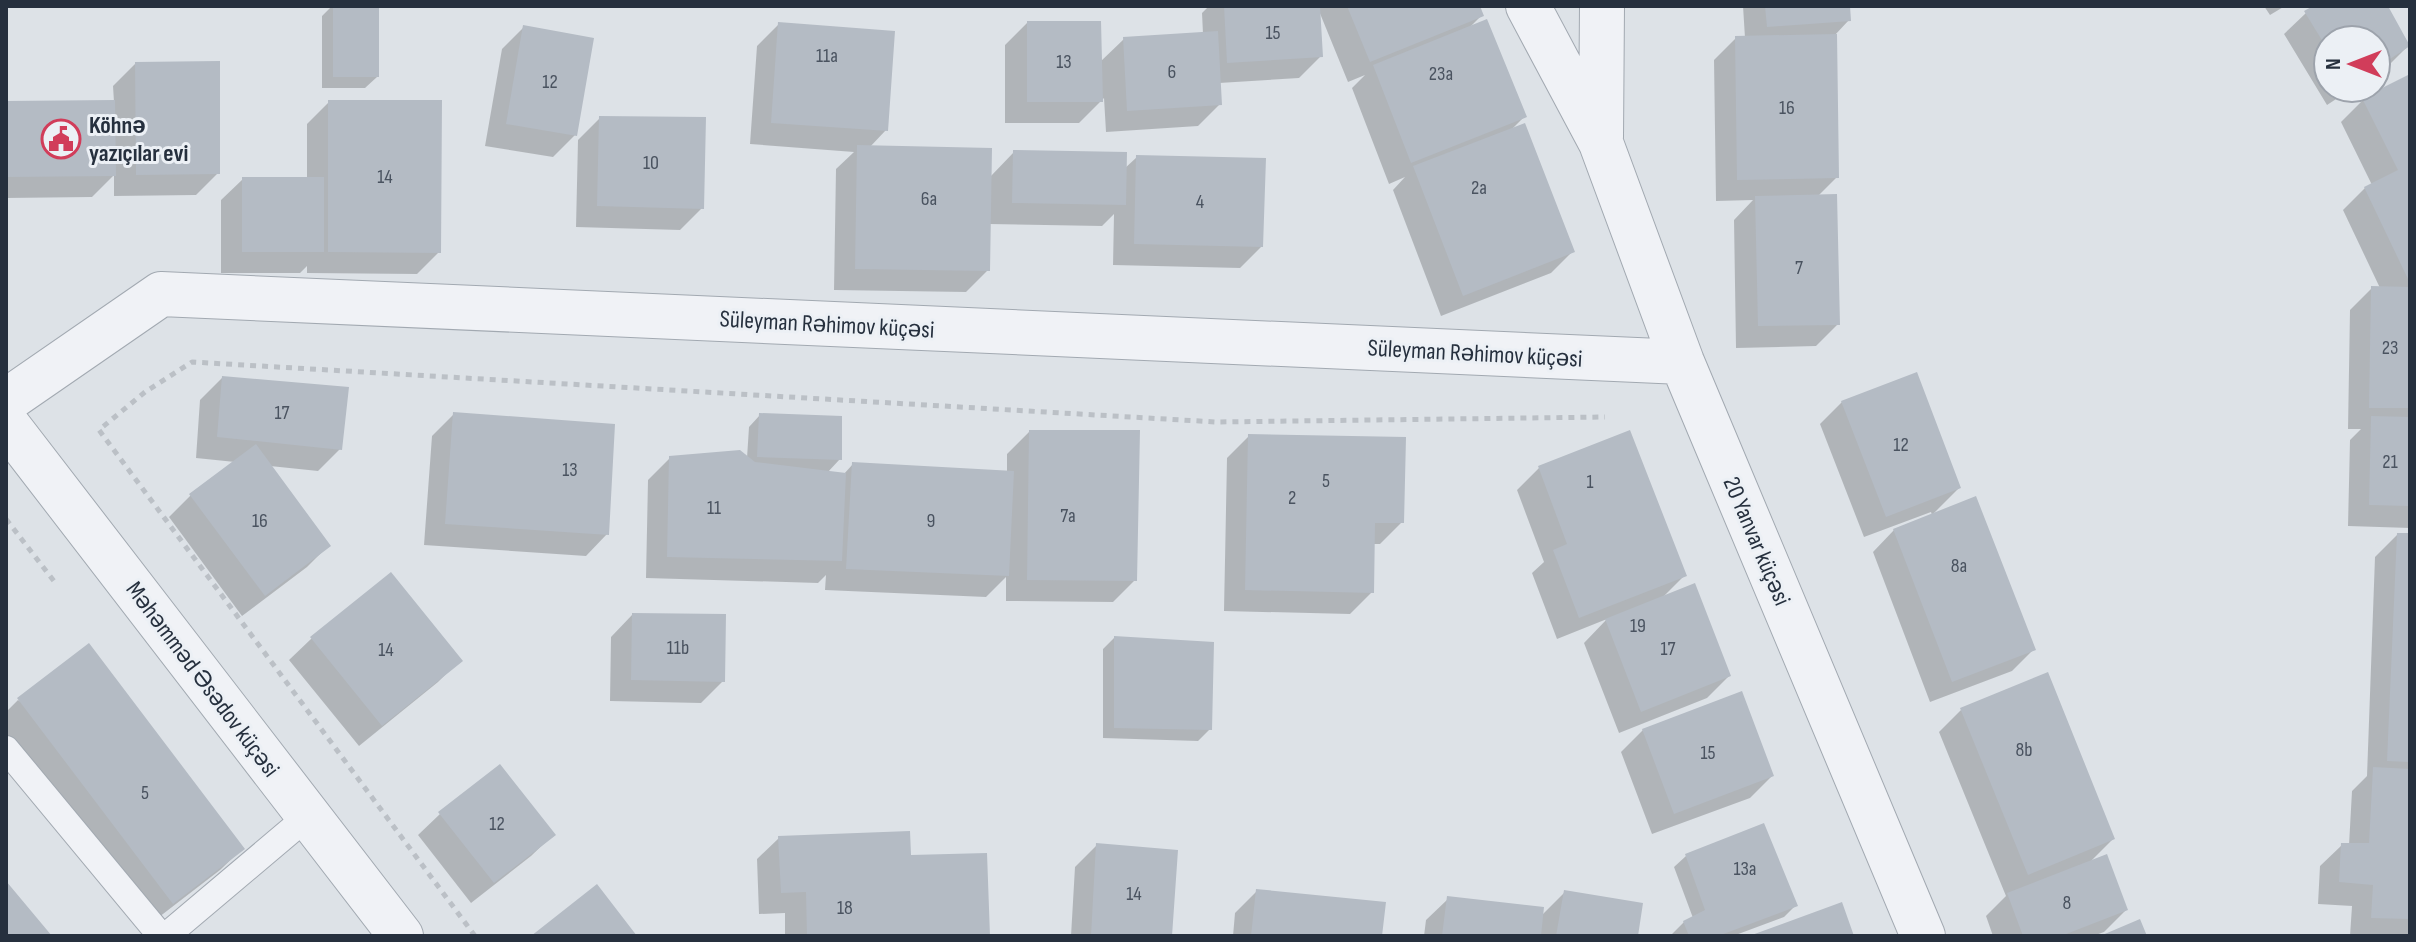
<svg xmlns="http://www.w3.org/2000/svg" width="2416" height="942" font-family="'Sofia Sans Condensed',sans-serif">
<style>
.shadow{fill:#0003}
.building{fill:#b4bbc4}
.lines{fill:none;stroke-linecap:round;stroke-linejoin:round}
.service-casing{stroke:#a2a9b1;stroke-width:28}
.minor-casing{stroke:#a2a9b1;stroke-width:46}
.tertiary-casing{stroke:#a2a9b1;stroke-width:46}
.path{stroke:#bbc0c6;stroke-width:5;stroke-dasharray:6 6;stroke-linecap:butt}
.service{stroke:#f0f2f6;stroke-width:26}
.minor{stroke:#f0f2f6;stroke-width:44}
.tertiary{stroke:#f0f2f6;stroke-width:44}
.labels{text-anchor:middle;stroke-width:6;stroke-linejoin:round;paint-order:stroke}
.number-label{font-size:20px;fill:#4a5360}
.poi-label{font-size:24px;font-weight:bold;fill:#26303e;stroke:#ecf0f5;text-anchor:start}
.street-label{font-size:24px;fill:#26303e;stroke:#ecf0f5}
</style>
<rect width="100%" height="100%" fill="#dde2e7"/>
<path class="shadow" d="M332,6H377V77L365,88H322V16Z
M1209,6H1478L1482,15L1469,28L1524,117L1511,130L1573,251L1551,273L1441,316L1393,190L1405,177L1389,184L1352,88L1365,75L1348,82L1319,11L1321,56L1299,78L1219,83L1220,104L1198,126L1106,132L1104,98L1079,123H1005V45L1027,23L1100,62L1124,39L1203,34L1202,13Z
M1743,6H1848L1849,20L1835,35L1837,177L1818,196L1838,324L1816,346L1736,348L1734,220L1753,200L1716,201L1714,60L1736,38H1745Z
M2264,6H2285L2270,15Z
M2316,6H2386L2409,45L2387,67L2376,74V40H2328V88H2353L2327,105L2284,34L2306,13Z
M779,24L886,130L869,148L990,177L1014,152L1124,169L1137,157L1262,246L1240,268L1113,265L1114,214L1102,226L989,224L988,270L966,292L834,290L836,169L854,152L750,144L757,46Z
M524,27L575,135L553,157L485,146L502,49Z
M135,64L218,173L196,195L114,196V175L92,197L6,198V103L114,102L113,86Z
M2410,77V528L2348,526L2350,440L2361,429H2348L2350,310L2372,288H2380L2343,210L2365,188L2372,185L2341,122L2363,100Z
M329,102L439,252L417,274L307,273V266L300,273H221V200L243,179H307V124Z
M600,118L702,208L680,230L576,227L578,140Z
M222,378L340,449L318,471L270,466L328,546L307,567L242,616L169,517L191,495L235,462L196,458L200,400Z
M1842,402L1959,488L1932,515L1931,512L1864,537L1820,424Z
M454,414L607,534L586,556L424,545L432,436Z
M760,415L840,459L827,473L843,475L853,464L1007,473V454L1029,432L1135,580L1113,602L1006,601V577L986,597L825,590L826,575L818,583L646,578L648,480L670,458H747L749,427Z
M1249,436L1402,522L1380,544H1373L1372,592L1350,614L1224,611L1227,458Z
M1539,468L1684,576L1661,599L1729,676L1707,698L1619,733L1584,643L1607,619L1557,639L1532,573L1544,562L1517,490Z
M1894,530L2034,649L2012,671L1930,702L1873,552Z
M2397,535H2410V936H2350L2352,906L2318,904L2320,866L2342,845H2349L2352,791L2367,776L2375,557Z
M390,574L460,660L438,682L359,746L289,660L311,639Z
M632,615L723,681L701,703L610,701L611,637Z
M1114,638L1210,729L1198,741L1103,738V649Z
M18,700L242,849L220,870L150,924L6,734V712Z
M1961,710L2113,839L2088,864L2126,910L2104,932L2093,936H1993L1986,916L2006,896L1939,732Z
M1643,730L1772,776L1750,798L1652,834L1621,752Z
M440,814L553,835L531,856L471,903L418,835Z
M779,838L909,857L988,936H785V913L759,914L757,859Z
M1097,845L1170,936H1071L1075,867Z
M1686,856L1796,905L1784,917L1733,936H1673L1672,934L1684,922L1693,918L1674,867Z
M1257,891L1380,936H1233L1235,913Z
M1565,892L1636,936H1424L1426,920L1448,899L1541,916Z"/>
<path class="building" d="M333,6H379V77H333Z
M1224,6H1320L1323,57L1227,63Z
M1347,6H1480L1484,16L1370,62Z
M1765,6H1850L1851,21L1767,27Z
M2313,6H2388L2410,46L2376,68V40H2328V50L2304,11Z
M1487,19L1527,117L1411,163L1373,65Z
M1027,21H1101L1103,102H1027Z
M778,22L895,31L888,131L771,123Z
M523,25L594,38L577,136L506,124Z
M1218,31L1222,105L1127,111L1123,37Z
M1837,34L1839,178L1737,180L1735,36Z
M220,61V174L136,175L135,62Z
M2410,74V278L2408,279L2364,187L2398,170L2362,98Z
M115,100L116,176L6,177V101Z
M328,100H442L441,253L328,252Z
M599,116L706,117L704,209L597,206Z
M1525,123L1575,252L1463,296L1413,166Z
M857,145L992,148L990,271L855,269Z
M1013,150L1127,152L1126,205L1012,203Z
M1136,155L1266,158L1263,247L1134,244Z
M242,177H324V252H242Z
M1837,194L1840,325L1758,326L1755,196Z
M2371,286L2410,287V408H2369Z
M1917,372L1961,488L1886,517L1841,401Z
M222,376L349,387L342,450L217,437Z
M453,412L615,424L609,535L445,524Z
M759,413L842,416V460L757,457Z
M2371,416L2410,417V506L2369,505Z
M1029,430H1140L1137,581L1027,580Z
M1630,430L1687,576L1579,618L1553,550L1567,544L1538,466Z
M1248,434L1406,437L1404,523H1375L1374,593L1245,590Z
M256,444L331,546L265,596L189,494Z
M740,450L755,462L846,473L842,561L667,557L669,456Z
M852,462L1014,471L1009,576L846,569Z
M1976,496L2036,650L1952,682L1893,529Z
M2397,533H2410V762L2387,761Z
M391,572L463,661L382,726L310,637Z
M1695,583L1731,676L1641,712L1605,619Z
M632,613L726,614L725,682L631,680Z
M1114,636L1214,642L1212,730L1114,728Z
M89,643L245,849L173,904L17,698Z
M2048,672L2115,839L2028,875L1960,708Z
M1742,691L1774,776L1674,814L1642,729Z
M500,764L556,835L494,883L438,812Z
M2373,767L2410,769V919L2371,918L2373,885L2339,882L2341,843H2369Z
M1764,823L1798,906L1718,936H1689L1683,921L1705,910L1685,854Z
M910,831L911,855L987,853L990,936H807L806,892L781,893L778,836Z
M1096,843L1178,850L1172,936H1091Z
M2107,854L2128,910L2061,936H2023L2007,893Z
M6,881L52,936H6Z
M597,884L637,936H531Z
M1256,889L1386,902L1382,936H1251Z
M1564,890L1643,903L1638,936H1556Z
M1447,896L1544,907L1541,936H1442Z
M1842,902L1854,936H1749Z
M2140,919L2147,936H2100Z"/>
<g class="lines">
<defs>
<path id="service" d="M6,749L161,936
M166,936L308,816"/>
<path id="minor" d="M1528,6L1601,143L1682,362L1923,936
M1601,137L1602,6
M6,401L161,294L1682,362"/>
<path id="tertiary" d="M6,423L401,936"/>
</defs>
<use href="#service" class="service-casing"/>
<use href="#minor" class="minor-casing"/>
<use href="#tertiary" class="tertiary-casing"/>
<path class="path" d="M6,519L57,585
M475,936L99,430L145,392L192,362L1216,422L1605,417"/>
<use href="#service" class="service"/>
<use href="#minor" class="minor"/>
<use href="#tertiary" class="tertiary"/>
</g>
<defs>
<symbol id="civic-ring" viewBox="-11 -11 22 22"><circle r="9.5" fill="#ecf0f5" stroke="#d13d5a" stroke-width="1.5"/><path d="M-.6-6.5H3V-4.5H.6V-3L4-1V1h2V6H-6V1h2V-1L-.6-3ZM-1.2 2.5V6h2.4V2.5Z" fill="#d13d5a"/></symbol>
</defs>
<g fill-rule="evenodd">
<use href="#civic-ring" x="39" y="117" width="44" height="44"/>
</g>
<g class="labels">
<g class="number-label">
<text x="1273" y="39">15</text>
<text x="827" y="62">11a</text>
<text x="1064" y="68">13</text>
<text x="1172" y="78">6</text>
<text x="1441" y="80">23a</text>
<text x="550" y="88">12</text>
<text x="1787" y="114">16</text>
<text x="651" y="169">10</text>
<text x="385" y="183">14</text>
<text x="1479" y="194">2a</text>
<text x="929" y="205">6a</text>
<text x="1200" y="208">4</text>
<text x="1799" y="274">7</text>
<text x="2390" y="354">23</text>
<text x="282" y="419">17</text>
<text x="1901" y="451">12</text>
<text x="2390" y="468">21</text>
<text x="570" y="476">13</text>
<text x="1326" y="487">5</text>
<text x="1590" y="488">1</text>
<text x="1292" y="504">2</text>
<text x="714" y="514">11</text>
<text x="1068" y="522">7a</text>
<text x="260" y="527">16</text>
<text x="931" y="527">9</text>
<text x="1959" y="572">8a</text>
<text x="1638" y="632">19</text>
<text x="678" y="654">11b</text>
<text x="1668" y="655">17</text>
<text x="386" y="656">14</text>
<text x="2024" y="756">8b</text>
<text x="1708" y="759">15</text>
<text x="145" y="799">5</text>
<text x="497" y="830">12</text>
<text x="1745" y="875">13a</text>
<text x="1134" y="900">14</text>
<text x="2067" y="909">8</text>
<text x="845" y="914">18</text>
</g>
<g class="poi-label">
<text x="89" y="133">Köhnə<tspan x="89" dy="28">yazıçılar evi</tspan></text>
</g>
<g class="street-label">
<text transform="translate(827 324) rotate(3)" y="8">Süleyman Rəhimov küçəsi</text>
<text transform="translate(1475 353) rotate(3)" y="8">Süleyman Rəhimov küçəsi</text>
<text transform="translate(1757 541) rotate(67)" y="8">20 Yanvar küçəsi</text>
<text transform="translate(203 679) rotate(53)" y="8">Məhəmməd Əsədov küçəsi</text>
</g>
</g>
<rect width="2416" height="942" fill="none" stroke="#26303e" stroke-width="16"/>
<g transform="translate(2352 64) rotate(270)"><circle r="38" fill="#ecf0f5" stroke="#9da3ac" stroke-width="2"/>
<path d="M0-6L14 30L0 20L-14 30Z" fill="#d13d5a"/>
<text y="-12" font-size="22" font-weight="bold" text-anchor="middle" fill="#26303e">N</text>
</g>
</svg>
